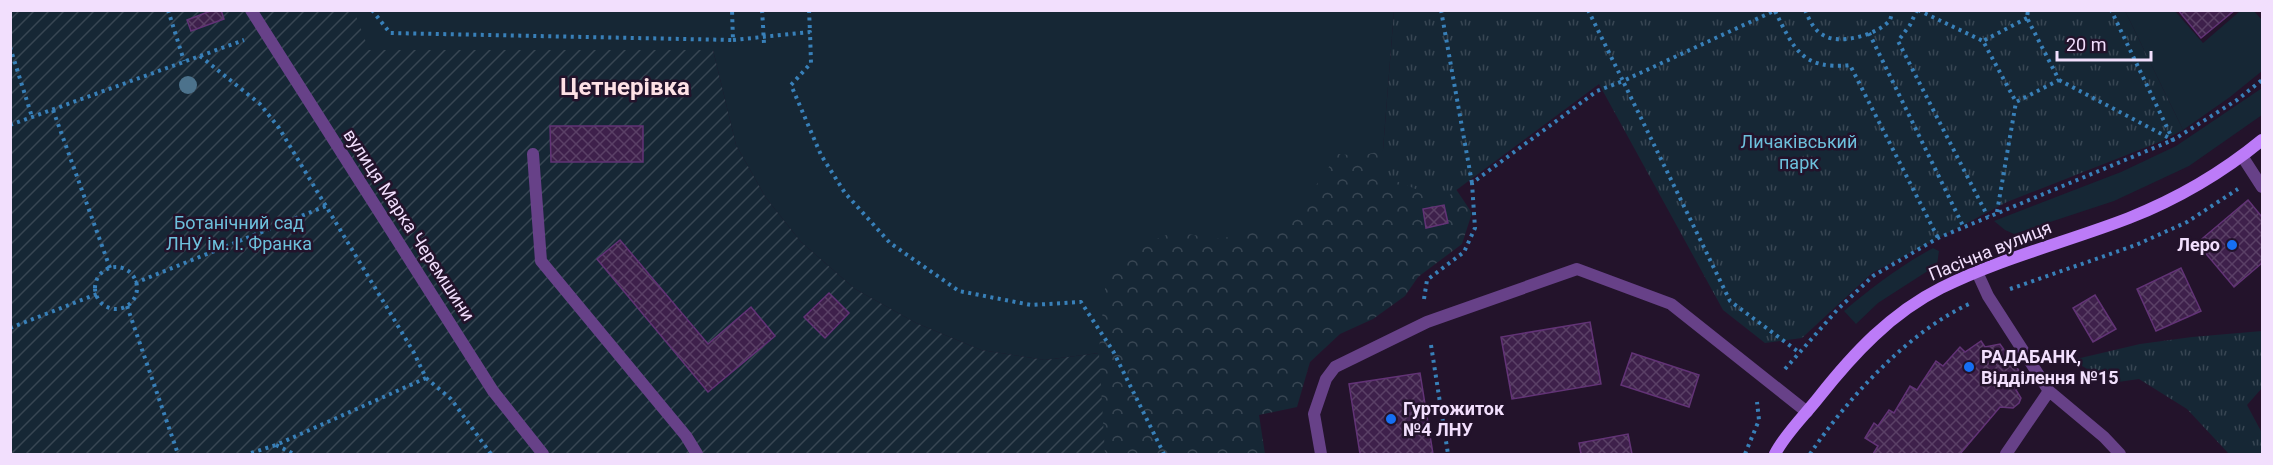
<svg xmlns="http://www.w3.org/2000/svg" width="2273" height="465" font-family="Roboto,sans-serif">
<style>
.grass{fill:#162735}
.forest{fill:url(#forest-crowns)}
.park{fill:url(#park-tufts)}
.garden{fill:url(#garden-furrows)}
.building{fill:url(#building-cross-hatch);stroke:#623376;stroke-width:1.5}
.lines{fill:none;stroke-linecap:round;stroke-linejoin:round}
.path{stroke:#3880b9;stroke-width:4;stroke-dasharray:3 4.5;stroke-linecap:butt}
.service{stroke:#674188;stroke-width:12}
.secondary{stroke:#bc7bf8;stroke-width:12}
.path-bridge{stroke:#3880b9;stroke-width:4;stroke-dasharray:3 4.5;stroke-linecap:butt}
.tree{fill:#4c728c}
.poi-dot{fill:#156ff3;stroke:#23132b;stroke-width:2}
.labels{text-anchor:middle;stroke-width:5;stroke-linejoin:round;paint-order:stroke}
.park-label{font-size:18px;fill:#6dc0dc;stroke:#23132b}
.street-label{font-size:18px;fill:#f2dffd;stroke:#23132b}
.poi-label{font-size:18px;font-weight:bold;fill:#f2dffd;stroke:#23132b;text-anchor:start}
.district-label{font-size:24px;font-weight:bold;fill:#fee1e5;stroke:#23132b}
</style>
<defs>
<pattern id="forest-crowns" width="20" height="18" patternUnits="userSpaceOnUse" patternTransform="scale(1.5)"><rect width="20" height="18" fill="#162735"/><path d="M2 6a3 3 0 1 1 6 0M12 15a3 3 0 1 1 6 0" fill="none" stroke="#384653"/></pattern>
<pattern id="park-tufts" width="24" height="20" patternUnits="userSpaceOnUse" patternTransform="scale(1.5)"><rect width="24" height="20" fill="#162735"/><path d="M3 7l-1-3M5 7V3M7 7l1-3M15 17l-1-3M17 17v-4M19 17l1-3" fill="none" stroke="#384653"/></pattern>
<pattern id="garden-furrows" width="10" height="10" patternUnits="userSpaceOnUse" patternTransform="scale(1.5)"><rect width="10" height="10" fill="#162735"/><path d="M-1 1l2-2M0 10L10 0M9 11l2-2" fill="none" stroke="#384653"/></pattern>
<pattern id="building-cross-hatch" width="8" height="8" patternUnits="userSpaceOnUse" patternTransform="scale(1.5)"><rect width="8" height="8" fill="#3e204b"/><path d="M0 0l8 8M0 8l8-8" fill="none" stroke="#5a4066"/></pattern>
</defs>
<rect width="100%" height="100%" fill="#23132b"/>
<path class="grass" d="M347,11H1394L1381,175L1099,353L1045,360L981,350L916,323L855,289L801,242L766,198L736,145L713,50H368Z
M2125,11H2175L2203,43L2240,11H2254L2262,20V71L2230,97L2183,130Z
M2262,88V115L2189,166L2114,201L2014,234L2005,230L1994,221L2121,172L2176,146Z
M1933,248L1939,251L1937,265L1878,303L1856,324L1844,311C1872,287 1900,266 1933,248Z"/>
<path class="forest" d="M1407,144L1437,161L1472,213L1462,244L1418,277L1405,296L1373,319L1340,334L1310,362L1297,407L1259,415L1265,454H869L844,287L939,345L1043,364L1098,359L1106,279L1117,263L1141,245L1174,232L1220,239L1290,222L1338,154L1361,156Z"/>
<path class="park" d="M1394,11H2125L2183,130L2162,141L2007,202L1872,273L1802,338L1765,343L1723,310L1599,84L1443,200L1381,175Z
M2262,331V388L2247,405L2262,433V454H2229L2187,409L2139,379L2111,383L2072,360L2140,344L2192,337Z"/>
<path class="garden" d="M10,11H354L369,50H713L736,145L766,198L801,242L855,289L916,323L981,350L1045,360L1099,353L1105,454H11Z"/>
<path class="building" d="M213,10H221L224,19L191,31L187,20Z
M2178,10H2235L2201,38Z
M550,126H643V162H551Z
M2248,200L2262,217V263L2234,287L2197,243Z
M1444,205L1448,223L1426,228L1423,209Z
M620,240L708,344L751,307L775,336L708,392L597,259Z
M2181,268L2201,311L2156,331L2137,289Z
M829,293L849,313L825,338L804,317Z
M2095,295L2116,329L2093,342L2073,308Z
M1590,322L1601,384L1512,399L1501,337Z
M1981,341L1985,347L2000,344L2025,379L2016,390L2021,398L2019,403L2013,408L2000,407L1960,454H1873L1878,446L1865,438L1874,423L1878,426L1889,410L1894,413L1910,386L1917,390L1936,361L1943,366L1960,347L1965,352Z
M1632,353L1699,375L1689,407L1621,385Z
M1420,373L1433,454H1360L1349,384Z
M1628,434L1632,454H1581L1579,443Z"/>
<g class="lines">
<path class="path" d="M168,10L184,61
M372,10L390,33L733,40L732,10
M762,10L763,25
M809,10L810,32
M1441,10L1472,183
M1588,10L1623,81L1776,10
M1805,10C1810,21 1814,31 1825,36C1841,45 1879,34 1890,20C1891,17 1892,14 1892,10
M1917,10L1910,25L1898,41L1988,217
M1918,10L1983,41
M1775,11C1794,49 1802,70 1850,65L1938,238
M2027,18L1983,41L2016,102L2059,80L2027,18L2028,10
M1869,33L1964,228
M733,40L810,32L811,63L791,85L821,155L845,193L890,243L959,291L1031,305L1081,302L1113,351L1164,454
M10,47L32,117
M200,56L260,104L279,128L413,351L426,378L276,445L248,454
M2059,80L2173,140L2237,100L2262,80
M53,110L110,268
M10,125L244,40
M1997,212L2016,102
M95 288a21 21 0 1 1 42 0a21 21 0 1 1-42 0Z
M135,283L326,206
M2010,289L2136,245L2187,222L2238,189
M1424,299L1427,280L1464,252L1475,228L1472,183L1597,91L1623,81L1730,301L1800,353
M127,306L178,454
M10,328L97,294
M1431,345L1448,454
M1785,369L1838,309L1873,276L1938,238L2173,140L2111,10
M426,378L451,399L491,454
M276,445L294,454
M1745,454L1759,420L1757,402
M1810,454C1847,399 1908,332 1969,304"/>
<path class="service" d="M251,10L493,391L543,454
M533,154L541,261L686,436L697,454
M2242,156L2262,187
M1977,272L1988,296L2049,391L2104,437L2120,454
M1321,454L1314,414L1326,379L1335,367L1427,322L1577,269L1671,304L1807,412
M2006,454L2049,391"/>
<path class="secondary" d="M1775,454C1785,434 1805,415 1819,397C1853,354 1891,313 1941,288C2001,258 2067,242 2129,218C2177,199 2223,172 2262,140"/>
<path class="path-bridge" d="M763,25L764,44"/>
</g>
<circle class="tree" cx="188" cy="85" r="9"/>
<g class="poi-dot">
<circle cx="2232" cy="245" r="6"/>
<circle cx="1969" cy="367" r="6"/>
<circle cx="1391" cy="419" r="6"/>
</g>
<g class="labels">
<g class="park-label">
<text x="1799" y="148">Личаківський<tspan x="1799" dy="21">парк</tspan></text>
<text x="239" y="229">Ботанічний сад<tspan x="239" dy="21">ЛНУ ім. І. Франка</tspan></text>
</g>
<g class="street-label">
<text transform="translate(409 225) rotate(57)" y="6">вулиця Марка Черемшини</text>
<text transform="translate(1990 251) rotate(-22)" y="6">Пасічна вулиця</text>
</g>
<g class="poi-label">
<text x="2220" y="251" text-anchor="end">Леро</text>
<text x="1981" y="363">РАДАБАНК,<tspan x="1981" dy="21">Відділення №15</tspan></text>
<text x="1403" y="415">Гуртожиток<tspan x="1403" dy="21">№4 ЛНУ</tspan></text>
</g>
<g class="district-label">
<text x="625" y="95">Цетнерівка</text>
</g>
</g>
<rect width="2273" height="465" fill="none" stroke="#f2dffd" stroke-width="24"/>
<path d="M2057 51v9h94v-9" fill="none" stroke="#f2dffd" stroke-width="3"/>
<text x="2066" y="51" font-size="18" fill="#f2dffd" stroke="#23132b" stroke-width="4.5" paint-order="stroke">20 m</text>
</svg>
